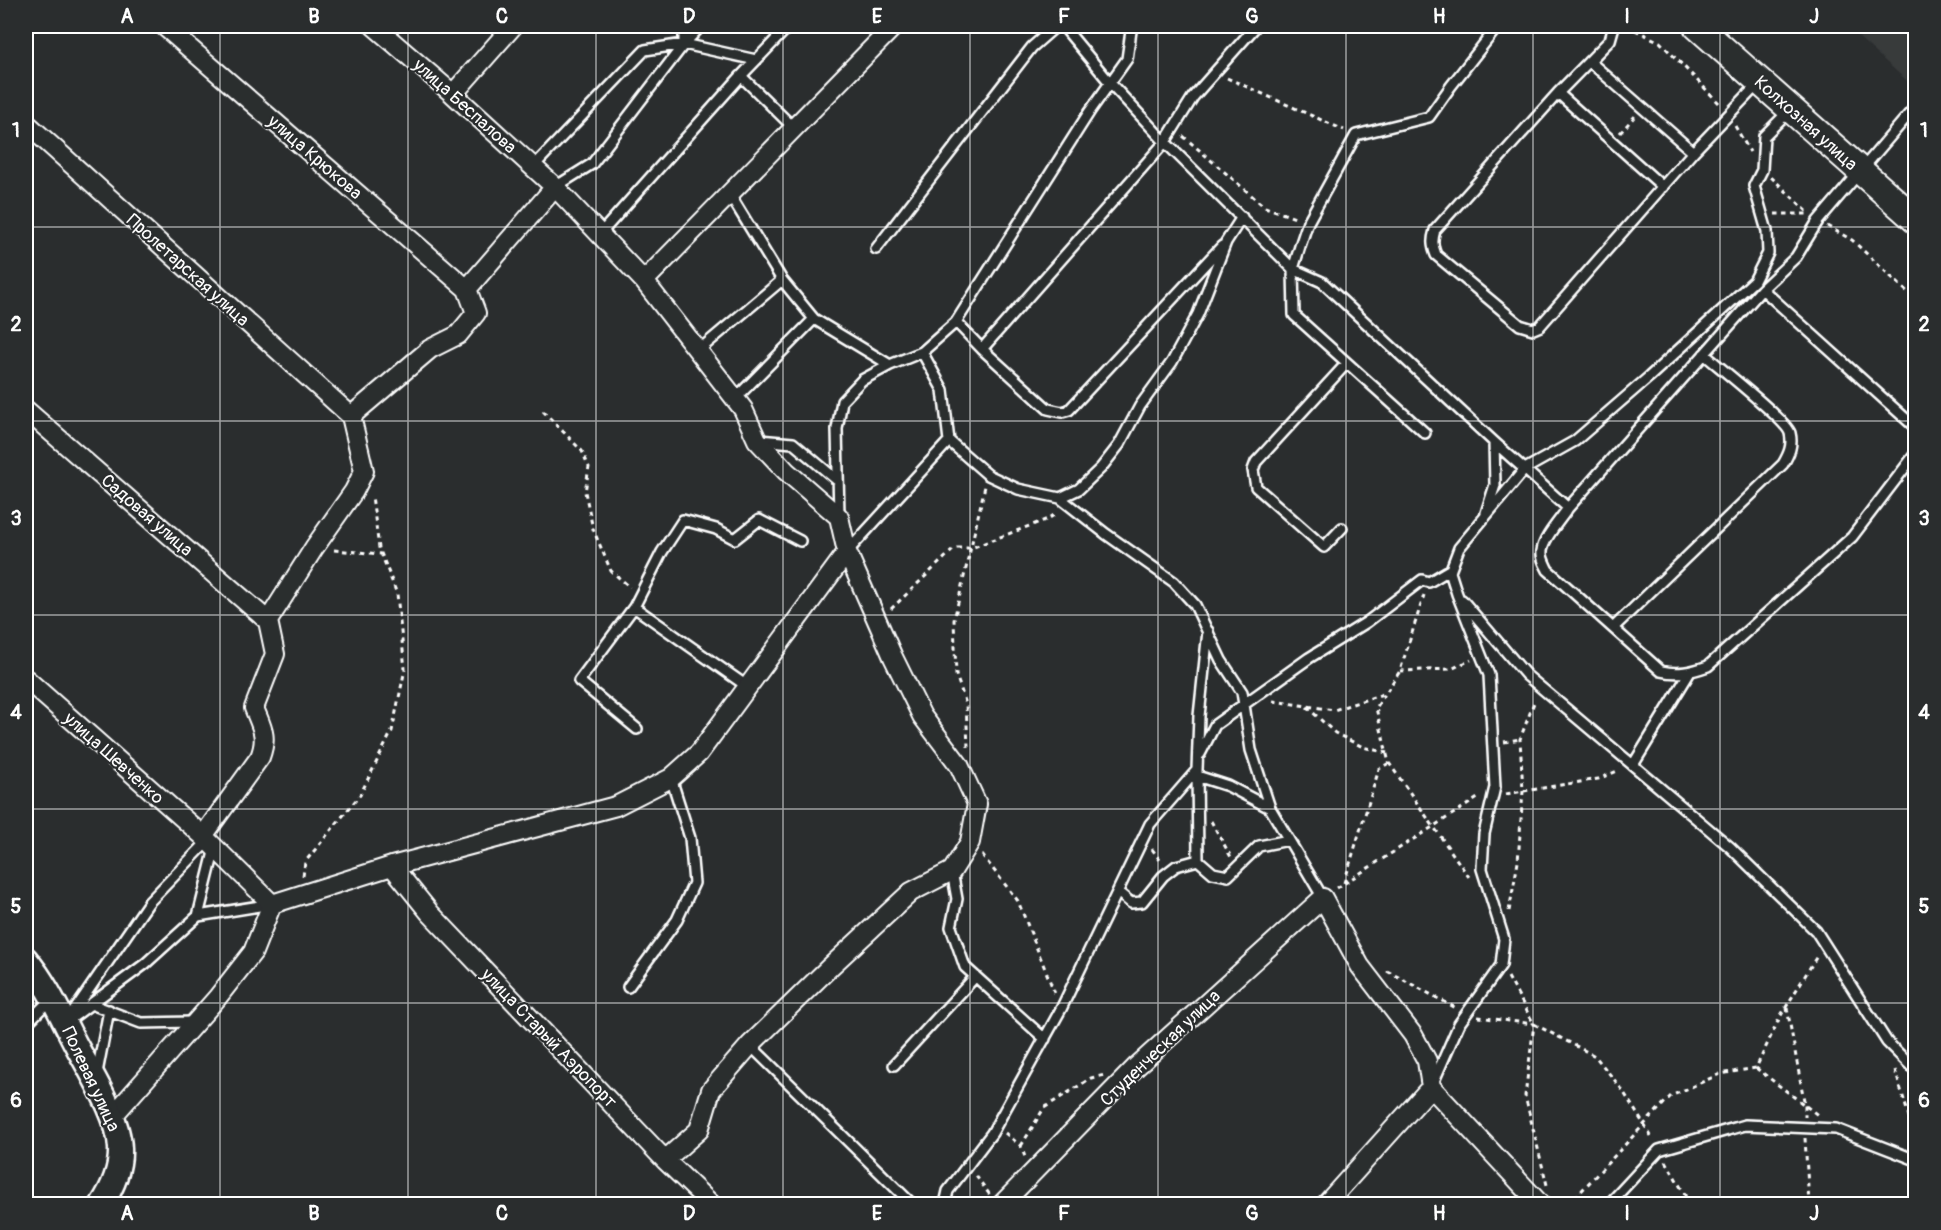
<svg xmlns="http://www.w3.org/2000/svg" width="1941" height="1230" font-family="Pangolin,sans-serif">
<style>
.built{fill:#373a3b}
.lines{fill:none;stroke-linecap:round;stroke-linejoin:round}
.service-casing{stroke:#fff;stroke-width:14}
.minor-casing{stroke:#fff;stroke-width:22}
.tertiary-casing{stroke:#fff;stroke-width:27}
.secondary-casing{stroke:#fff;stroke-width:30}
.path{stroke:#fff;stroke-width:3;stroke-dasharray:4.5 4.5;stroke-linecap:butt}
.service{stroke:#2a2d2e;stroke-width:9}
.minor{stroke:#2a2d2e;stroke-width:18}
.tertiary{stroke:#2a2d2e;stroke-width:22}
.secondary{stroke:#2a2d2e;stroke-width:26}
.grid{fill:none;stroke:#fff;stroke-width:1.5;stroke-opacity:0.55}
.labels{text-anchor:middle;stroke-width:4.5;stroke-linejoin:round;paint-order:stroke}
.street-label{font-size:18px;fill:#fff;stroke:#2a2d2e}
.neatline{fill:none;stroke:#fff;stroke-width:2}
.grid-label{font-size:20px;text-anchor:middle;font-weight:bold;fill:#fff}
</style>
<rect width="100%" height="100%" fill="#2a2d2e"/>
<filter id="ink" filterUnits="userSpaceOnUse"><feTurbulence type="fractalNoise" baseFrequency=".0167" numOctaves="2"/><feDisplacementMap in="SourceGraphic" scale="12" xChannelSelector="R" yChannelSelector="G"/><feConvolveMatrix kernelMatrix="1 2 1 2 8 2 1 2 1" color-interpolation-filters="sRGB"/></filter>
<g filter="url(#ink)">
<path class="built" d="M1846,26H1915V88Z"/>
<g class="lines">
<defs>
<path id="service" d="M684,26V44
M1063,26L1111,84L1165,142L1293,269L1322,282L1494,442L1568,508
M1614,26L1610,40L1558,93L1435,230C1432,240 1432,245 1436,255L1520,325L1533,329L1540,326L1693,152L1759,83
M1589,61L1693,152
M741,76L794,128
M1558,93L1663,187
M1916,106L1818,221L1796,257L1762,289L1568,508C1561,519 1543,538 1542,551C1541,558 1545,564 1548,570L1661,671C1678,675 1691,672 1708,666L1852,537L1916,453
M533,167L645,50L684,44L756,60
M555,187L592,164L684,44L701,26
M729,193L782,280L814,319L890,365
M600,234L741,76L789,26
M876,249L1032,47L1056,26
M1762,289L1916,428
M956,322L982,349L1048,409L1062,412L1069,410L1222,246
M982,349L1165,142L1193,97L1256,26
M698,351L782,280
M735,399L814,319
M1425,433L1294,315L1293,269L1301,243L1308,222L1356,135L1429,117L1451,86L1498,26
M759,440L793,443L838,481
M949,441L988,475L1018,489L1060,498L1079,489L1101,468L1119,445L1140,406L1172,362L1198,314L1226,242L1242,217
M1060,498L1106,534L1174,582L1195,605L1221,660L1242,692L1251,750L1270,808L1323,898
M1486,513L1495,485L1494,442
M839,515L837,429L842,401L862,380L890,365L922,352L956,322L1090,111L1127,59L1131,31L1130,26
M1342,528L1324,547L1256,487L1253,470L1256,462L1347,363
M847,552L949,441L943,390L922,352
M1462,600L1526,675L1730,847L1816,931L1887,1042L1916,1071
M634,607L662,552L683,520L716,529L735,539L759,520L800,541
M1613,628L1783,464C1789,454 1793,445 1790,433C1786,420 1719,367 1704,354
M637,729L579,681L634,607L748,687
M1200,754L1215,725L1309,658L1367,622L1422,580L1429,582L1451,569
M1633,765L1690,672
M1197,770L1198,860L1213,873L1228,876L1259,846L1289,840
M1197,776L1228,786L1270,808
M952,871L957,899L951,927L965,967L1045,1039
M1119,893L1131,903L1142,902L1163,876L1176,866L1198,860
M198,916L272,904
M628,987L677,920L694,883L690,838L671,778
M91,1004L141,1023L193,1022
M70,1017L149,902L208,841
M65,1023L145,964L198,916L215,848
M26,1024L52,998
M750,1045L912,1204
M894,1065L975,977
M97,1073L109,1010
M1434,1081L1459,1024L1501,965L1504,939L1482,869L1484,834L1495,787L1489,675L1457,594L1450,572L1451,569L1459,548L1525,469L1575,441L1649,377L1754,281L1768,253L1767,231L1754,186L1762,170L1764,136L1789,111
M945,1204L948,1191L992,1133L1061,1009L1150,824L1197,770L1199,716L1208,631
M1609,1204L1659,1150L1745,1125L1836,1129L1916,1160"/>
<path id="minor" d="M164,26L467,289
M374,26L453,94L555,187L644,281L743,409L757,440L786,471L839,517L847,552L893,657L922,716L959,765L977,804L970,842L952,871L911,892L830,967L750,1045L711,1090L699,1130L665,1160
M453,94L513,26
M26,123L351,416
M644,281L894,26
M26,410L268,621
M26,679L203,836L272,904L392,866L616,806L671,778L699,753L847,552
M203,836L260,757C268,736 262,728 254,708L275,654L268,621L314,548L354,491L364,471L351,416L430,349L458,335L476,313L467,289L555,187
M392,866L430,913L665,1160L711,1204
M112,1117L217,998L253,952L272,904
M1002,1204L1136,1067L1323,898L1360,966L1413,1035L1427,1061L1431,1087L1540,1204
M1326,1204L1431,1087"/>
<path id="tertiary" d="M26,959C47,984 60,1014 75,1043C90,1072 119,1116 120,1148C121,1169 113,1187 102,1204"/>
<path id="secondary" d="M1697,26L1916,220"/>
</defs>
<use href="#service" class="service-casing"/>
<use href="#minor" class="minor-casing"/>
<use href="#tertiary" class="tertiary-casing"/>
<use href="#secondary" class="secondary-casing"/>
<path class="path" d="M1627,26L1660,42L1722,106
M1227,78L1344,130
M1735,126L1750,152
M1620,133L1635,116
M1183,136L1265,207L1298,219
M1771,177L1810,214
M1775,214H1807
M1827,226L1852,240L1916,300
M543,411L582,451L589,467L585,492L593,529L611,571L630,587
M334,550L381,554
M1424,595L1400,671L1376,708L1389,763L1471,880
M891,609L955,548H971L1048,519L1057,513
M1400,671L1451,669L1471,660
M1273,701L1334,710L1383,694
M1307,707L1335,733L1363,747L1387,753
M1504,742L1520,739
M968,747L966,704L956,675L954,620L985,486
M1506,794L1598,779L1620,770
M1211,821L1231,857
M1152,849L1162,863
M982,855L1018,901L1055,994
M303,876L305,862L360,795L392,731L405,669L397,594L379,548L372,496
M1344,883L1379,769L1389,763
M1337,888L1481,796
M1509,911L1518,862L1523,791L1520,739L1535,700
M1387,971L1456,1008
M1508,977L1534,1024L1595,1056L1621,1088L1653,1139
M1787,1008L1805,1106V1117
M1478,1017L1534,1024L1525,1096L1547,1185
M1756,1068L1819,1116
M1895,1070L1916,1140
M1005,1133L1021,1146L1025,1157
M1805,1138L1809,1204
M1021,1146L1044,1108L1091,1078L1105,1075
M1666,1161L1690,1204
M976,1176L990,1195
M1569,1204L1671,1096L1720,1074L1756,1068L1780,1017L1817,956"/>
<use href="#service" class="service"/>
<use href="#minor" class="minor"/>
<use href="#tertiary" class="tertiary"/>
<use href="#secondary" class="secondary"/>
</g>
</g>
<path class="grid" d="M220,26V1204M408,26V1204M596,26V1204M783,26V1204M970,26V1204M1158,26V1204M1346,26V1204M1533,26V1204M1720,26V1204M26,227H1916M26,421H1916M26,615H1916M26,809H1916M26,1003H1916"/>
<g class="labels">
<g class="street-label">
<text transform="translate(465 106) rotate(42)" y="6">улица Беспалова</text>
<text transform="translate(1806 123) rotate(42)" y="6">Колхозная улица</text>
<text transform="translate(315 157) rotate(41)" y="6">улица Крюкова</text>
<text transform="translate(188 270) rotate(42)" y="6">Пролетарская улица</text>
<text transform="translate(147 515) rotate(41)" y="6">Садовая улица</text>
<text transform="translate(114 758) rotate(42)" y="6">улица Шевченко</text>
<text transform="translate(549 1038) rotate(46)" y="6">улица Старый Аэропорт</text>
<text transform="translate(1160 1048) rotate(-44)" y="6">Студенческая улица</text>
<text transform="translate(91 1079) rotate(65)" y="6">Полевая улица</text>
</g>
</g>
<rect width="1941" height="1230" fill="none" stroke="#2a2d2e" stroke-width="66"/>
<rect x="33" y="33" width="1875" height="1164" class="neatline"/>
<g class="grid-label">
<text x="127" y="23">A</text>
<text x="314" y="23">B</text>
<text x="502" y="23">C</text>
<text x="689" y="23">D</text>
<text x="877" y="23">E</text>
<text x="1064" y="23">F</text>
<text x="1252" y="23">G</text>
<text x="1439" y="23">H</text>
<text x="1627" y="23">I</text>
<text x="1814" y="23">J</text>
<text x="16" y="137">1</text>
<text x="1924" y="137">1</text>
<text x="16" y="331">2</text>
<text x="1924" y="331">2</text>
<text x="16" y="525">3</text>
<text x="1924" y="525">3</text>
<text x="16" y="719">4</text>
<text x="1924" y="719">4</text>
<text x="16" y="913">5</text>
<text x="1924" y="913">5</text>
<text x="16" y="1107">6</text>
<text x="1924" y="1107">6</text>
<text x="127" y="1220">A</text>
<text x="314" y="1220">B</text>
<text x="502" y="1220">C</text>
<text x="689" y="1220">D</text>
<text x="877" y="1220">E</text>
<text x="1064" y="1220">F</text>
<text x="1252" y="1220">G</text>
<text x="1439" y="1220">H</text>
<text x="1627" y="1220">I</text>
<text x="1814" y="1220">J</text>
</g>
</svg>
